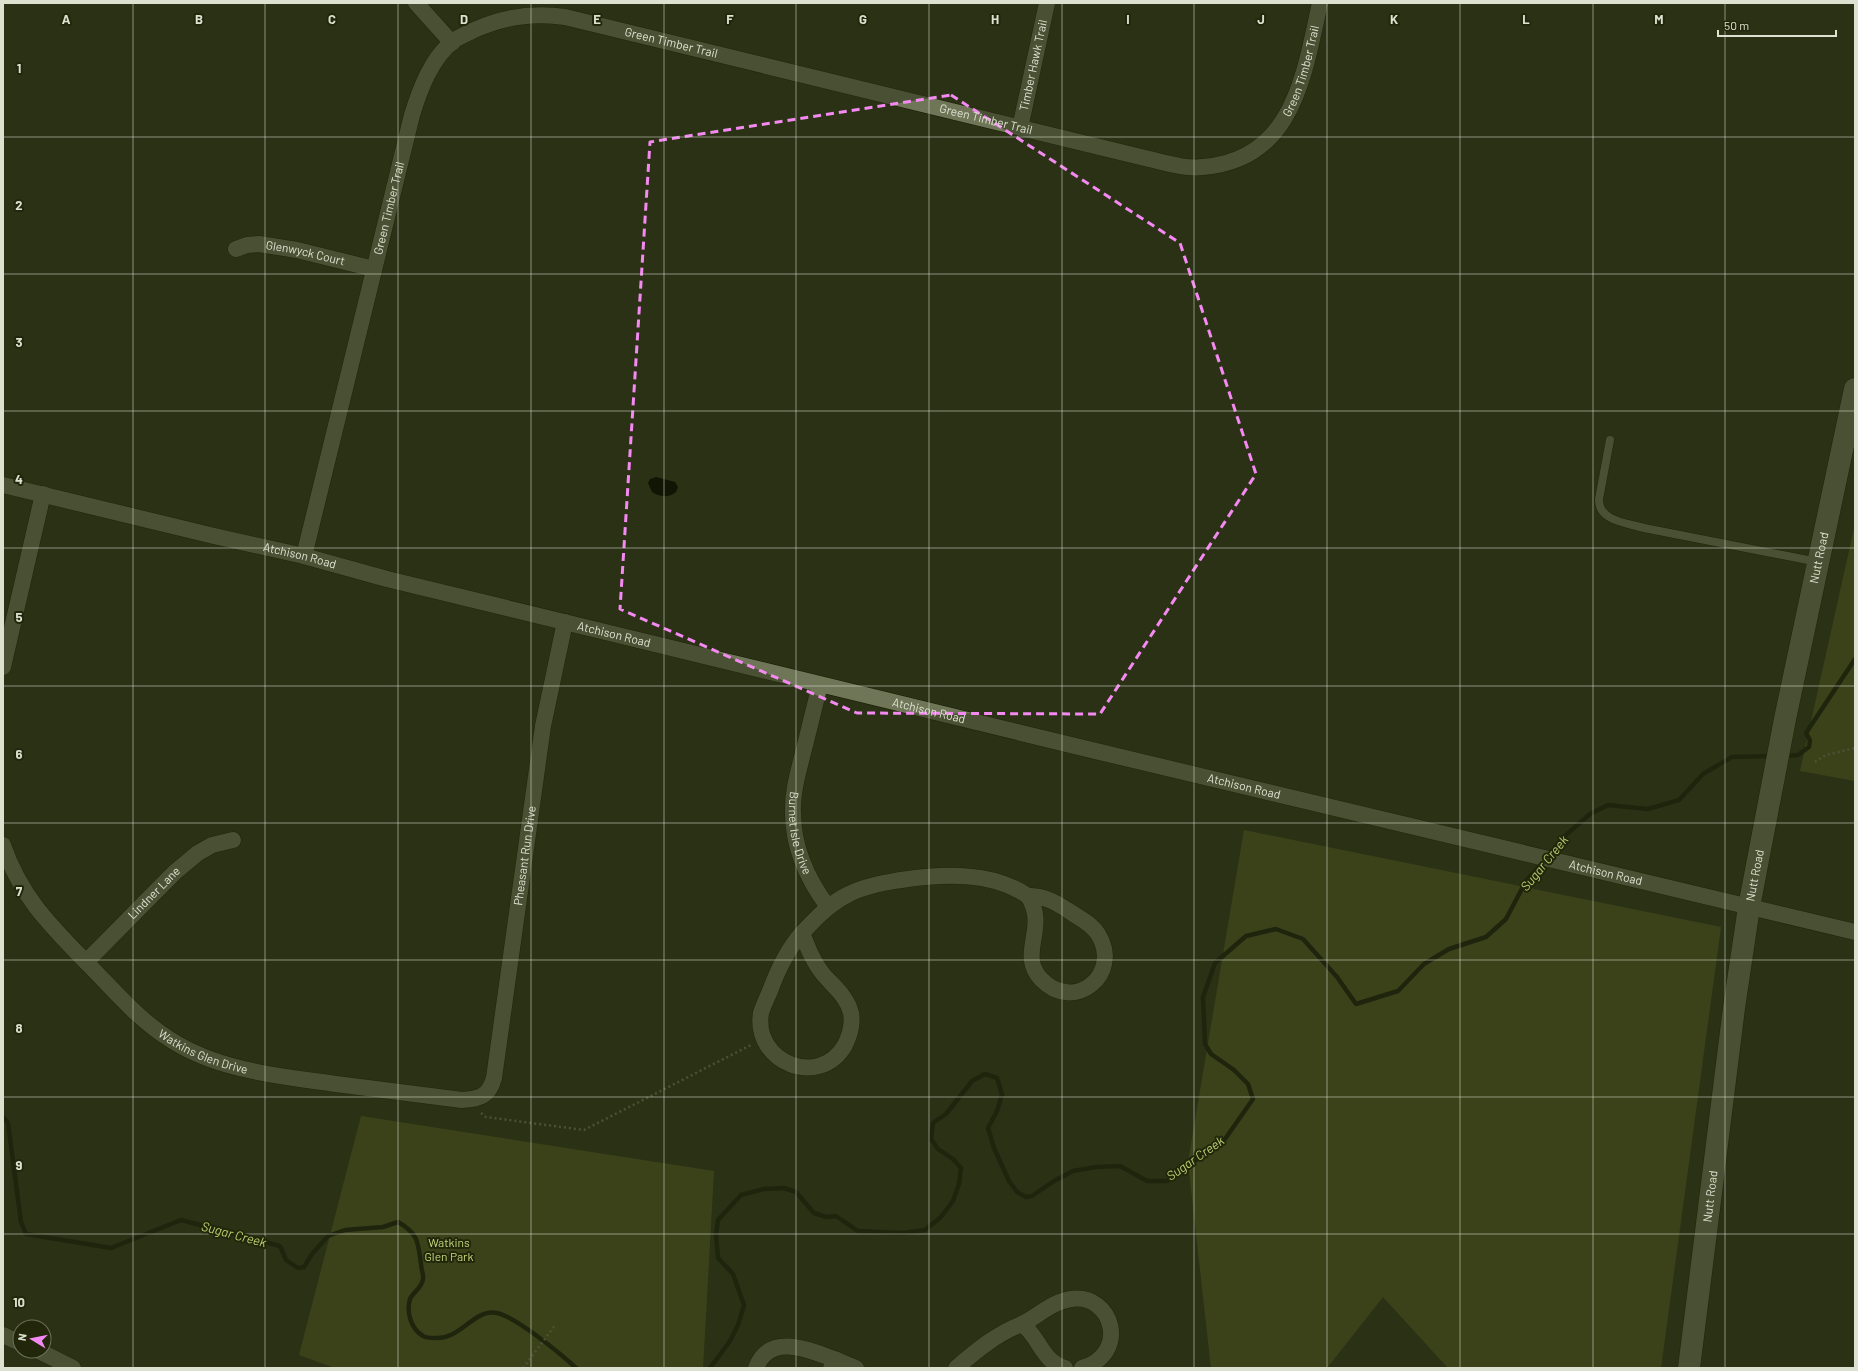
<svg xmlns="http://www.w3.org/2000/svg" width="1858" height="1371" font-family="Barlow,sans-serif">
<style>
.green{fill:#4f5820}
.water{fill:#111503}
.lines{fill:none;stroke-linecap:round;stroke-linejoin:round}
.stream{stroke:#111503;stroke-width:4.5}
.lane-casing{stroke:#141800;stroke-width:9}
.street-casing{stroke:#141800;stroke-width:17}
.secondary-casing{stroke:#141800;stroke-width:23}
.path{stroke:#727760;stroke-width:2.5;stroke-dasharray:2 3;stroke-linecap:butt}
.lane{stroke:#6f7657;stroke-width:8}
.street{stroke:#6f7657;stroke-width:16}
.secondary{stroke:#6f7657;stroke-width:22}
.marked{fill:none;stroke:#f489f1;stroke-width:3;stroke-dasharray:8 5;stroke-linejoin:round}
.grid{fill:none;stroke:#dde1d0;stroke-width:1;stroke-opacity:0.55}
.labels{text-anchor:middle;stroke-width:4;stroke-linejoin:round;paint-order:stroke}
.street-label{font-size:12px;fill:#dde1d0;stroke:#22270b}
.park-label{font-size:12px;fill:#c4d779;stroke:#22270b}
.water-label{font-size:13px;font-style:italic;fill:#bbcd70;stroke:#22270b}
.grid-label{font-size:13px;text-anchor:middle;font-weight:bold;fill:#dde1d0;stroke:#22270b;stroke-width:4;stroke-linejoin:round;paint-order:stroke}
</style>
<rect width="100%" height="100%" fill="#2b3115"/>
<path class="green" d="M1855,524V781L1800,771Z
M1244,830L1721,927L1661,1368H1448L1383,1297L1327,1368H1211L1188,1162Z
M361,1116L714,1171L703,1368H335L299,1355Z"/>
<path class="water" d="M656,477L675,482L678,487L676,492C669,498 659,497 652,492L648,483L650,479Z"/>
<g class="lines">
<path class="stream" d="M1784,756L1798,755L1809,747L1810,740L1806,733L1855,659
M1549,855L1567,834L1590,814L1608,805L1648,809L1679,800L1703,774L1732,757L1772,756
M3,1117L8,1123L21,1222L26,1234L111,1248L181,1220L280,1246L286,1260L298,1268L304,1267L312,1254L328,1236L345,1230L383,1227L398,1222C419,1234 418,1243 421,1264C421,1269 424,1275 423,1279C422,1288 413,1292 410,1299C406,1312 411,1329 423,1336C426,1338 431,1338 435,1338C461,1340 474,1308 497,1313C516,1317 561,1354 576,1368
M710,1368L730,1341L738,1325L744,1305L733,1274L718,1258L716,1234L718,1220L741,1195L764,1189L784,1188L796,1192L814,1213L826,1217L836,1216L858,1231L902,1233L925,1230L941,1217L953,1201L959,1184L961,1168L953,1159L938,1149L931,1139L933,1123L946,1114L972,1081L985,1074L997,1078L1002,1094L997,1111L988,1128L994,1148L1009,1181L1017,1192L1026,1197L1032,1196L1054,1181L1073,1171L1096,1167L1120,1166L1147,1181H1167L1225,1139L1253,1099L1248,1084L1234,1070L1211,1054L1205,1044L1203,997L1215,963L1246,936L1276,929L1303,939L1337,977L1356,1004L1398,991L1424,964L1449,949L1486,937L1506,919L1526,881L1544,861"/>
<defs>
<path id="lane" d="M1610,440L1599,499C1598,521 1627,523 1644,528L1818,562"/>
<g id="street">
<path d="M416,3L452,43"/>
<path id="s1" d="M1020,128L1047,3"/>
<path id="s2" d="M236,249L247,245L259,244L297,250L374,269"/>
<path id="s3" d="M3,485L214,536L304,556L387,579C876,699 1365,816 1855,932"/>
<path id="s4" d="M304,556L412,115C420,89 431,59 453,41C459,37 466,34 472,31C502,17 532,12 565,17L1149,159C1166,163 1185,169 1203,167C1294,160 1304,74 1320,3"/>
<path d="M3,667L43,494"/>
<path id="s5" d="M820,685C814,708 809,730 803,753C798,773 792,793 793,813C793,848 808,880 828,907"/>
<path id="s6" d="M3,845C21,897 50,925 86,962C113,989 138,1020 171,1040C219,1071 280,1076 336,1084C378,1089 420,1095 462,1100C480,1099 489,1096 494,1078L543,726L565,622"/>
<path d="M1028,896C1046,896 1057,903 1072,913C1081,919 1092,924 1098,934C1123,974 1074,1014 1041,979C1017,953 1049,928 1028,896Z"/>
<path d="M802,933C808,948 813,962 823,974C833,986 847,996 851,1013C853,1024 850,1035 845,1045C820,1089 753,1063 761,1013C763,1006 767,998 770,991C778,969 787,950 802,933Z"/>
<path d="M802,933C817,917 829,904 849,894C864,886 884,883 901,880C943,874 992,871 1028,896"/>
<path id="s7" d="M86,962L175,872L198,853L212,845L233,840"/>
<path d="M3,1335L20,1343"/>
<path d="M39,1351L73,1368"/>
<path d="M837,1360L856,1368"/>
<path d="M756,1368C770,1331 811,1351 837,1360L831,1368"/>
<path d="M956,1368C976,1351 996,1334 1022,1324"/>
<path d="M1065,1368C1042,1362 1039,1336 1022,1324C1038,1316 1052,1302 1071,1299C1113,1293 1130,1354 1082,1368"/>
</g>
<g id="secondary">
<path id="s8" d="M1689,1368L1734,1008L1749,907L1785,719L1855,389"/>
</g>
</defs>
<use href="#lane" class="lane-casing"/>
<use href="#street" class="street-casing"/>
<use href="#secondary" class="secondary-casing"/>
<path class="path" d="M1815,762L1826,755L1855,748
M481,1113L486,1117L584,1130L751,1045
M523,1368L556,1324"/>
<use href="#lane" class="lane"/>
<use href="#street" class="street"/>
<use href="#secondary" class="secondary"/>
</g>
<path d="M0 0H1858V1371H0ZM951,95L1180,243L1256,474L1100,714L857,713L620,609L650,142Z" fill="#2b3115" fill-opacity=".55" fill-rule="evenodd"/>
<path class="marked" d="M951,95L1180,243L1256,474L1100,714L857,713L620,609L650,142Z"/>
<path class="grid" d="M133,3V1368M265,3V1368M398,3V1368M531,3V1368M664,3V1368M796,3V1368M929,3V1368M1062,3V1368M1194,3V1368M1327,3V1368M1460,3V1368M1593,3V1368M1725,3V1368M3,137H1855M3,274H1855M3,411H1855M3,548H1855M3,686H1855M3,823H1855M3,960H1855M3,1097H1855M3,1234H1855"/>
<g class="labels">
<g class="street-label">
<text dy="4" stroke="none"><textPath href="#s4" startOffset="766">Green Timber Trail</textPath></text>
<text dy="4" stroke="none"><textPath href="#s1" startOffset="64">Timber Hawk Trail</textPath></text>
<text dy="4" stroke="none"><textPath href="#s4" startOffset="1462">Green Timber Trail</textPath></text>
<text dy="4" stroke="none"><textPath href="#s4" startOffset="1090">Green Timber Trail</textPath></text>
<text dy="4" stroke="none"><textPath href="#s4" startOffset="358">Green Timber Trail</textPath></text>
<text dy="4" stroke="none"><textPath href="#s2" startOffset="71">Glenwyck Court</textPath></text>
<text dy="4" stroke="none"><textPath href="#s3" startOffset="305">Atchison Road</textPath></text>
<text dy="4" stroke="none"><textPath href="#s8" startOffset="821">Nutt Road</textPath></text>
<text dy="4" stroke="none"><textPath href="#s3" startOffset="629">Atchison Road</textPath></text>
<text dy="4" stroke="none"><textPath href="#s3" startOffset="953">Atchison Road</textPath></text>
<text dy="4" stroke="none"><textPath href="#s3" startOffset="1277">Atchison Road</textPath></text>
<text dy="4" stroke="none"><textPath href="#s5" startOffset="152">Burnet Isle Drive</textPath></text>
<text dy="4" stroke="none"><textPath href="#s6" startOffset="827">Pheasant Run Drive</textPath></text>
<text dy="4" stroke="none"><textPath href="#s3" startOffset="1649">Atchison Road</textPath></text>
<text dy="4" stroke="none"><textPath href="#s8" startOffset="497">Nutt Road</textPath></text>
<text dy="4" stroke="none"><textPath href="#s7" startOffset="97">Lindner Lane</textPath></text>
<text dy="4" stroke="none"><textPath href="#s6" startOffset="295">Watkins Glen Drive</textPath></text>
<text dy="4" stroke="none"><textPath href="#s8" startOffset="173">Nutt Road</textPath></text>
</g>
<g class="park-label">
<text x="449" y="1247">Watkins<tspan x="449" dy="14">Glen Park</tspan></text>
</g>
<g class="water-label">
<text transform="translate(1544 863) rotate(-51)" y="5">Sugar Creek</text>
<text transform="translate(1195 1158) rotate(-35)" y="5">Sugar Creek</text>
<text transform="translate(234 1234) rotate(15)" y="5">Sugar Creek</text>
</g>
</g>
<g class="grid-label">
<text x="66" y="24">A</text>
<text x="199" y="24">B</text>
<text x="332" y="24">C</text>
<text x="464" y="24">D</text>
<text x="597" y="24">E</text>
<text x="730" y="24">F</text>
<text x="863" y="24">G</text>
<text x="995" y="24">H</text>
<text x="1128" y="24">I</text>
<text x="1261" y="24">J</text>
<text x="1394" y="24">K</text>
<text x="1526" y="24">L</text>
<text x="1659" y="24">M</text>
<text x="19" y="73">1</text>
<text x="19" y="210">2</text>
<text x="19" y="347">3</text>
<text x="19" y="484">4</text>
<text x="19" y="622">5</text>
<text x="19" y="759">6</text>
<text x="19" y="896">7</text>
<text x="19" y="1033">8</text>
<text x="19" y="1170">9</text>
<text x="19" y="1307">10</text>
</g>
<rect width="1858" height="1371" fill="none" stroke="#dde1d0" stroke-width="8"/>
<g transform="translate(32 1339) rotate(280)"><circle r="19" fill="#22270b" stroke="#6d715a"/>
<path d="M0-3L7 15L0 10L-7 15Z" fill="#f489f1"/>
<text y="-6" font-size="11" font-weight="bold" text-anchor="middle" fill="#dde1d0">N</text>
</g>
<path d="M1718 30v6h118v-6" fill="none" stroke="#dde1d0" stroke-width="2"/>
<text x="1724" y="30" font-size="12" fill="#dde1d0" stroke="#22270b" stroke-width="3" paint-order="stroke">50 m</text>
</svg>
